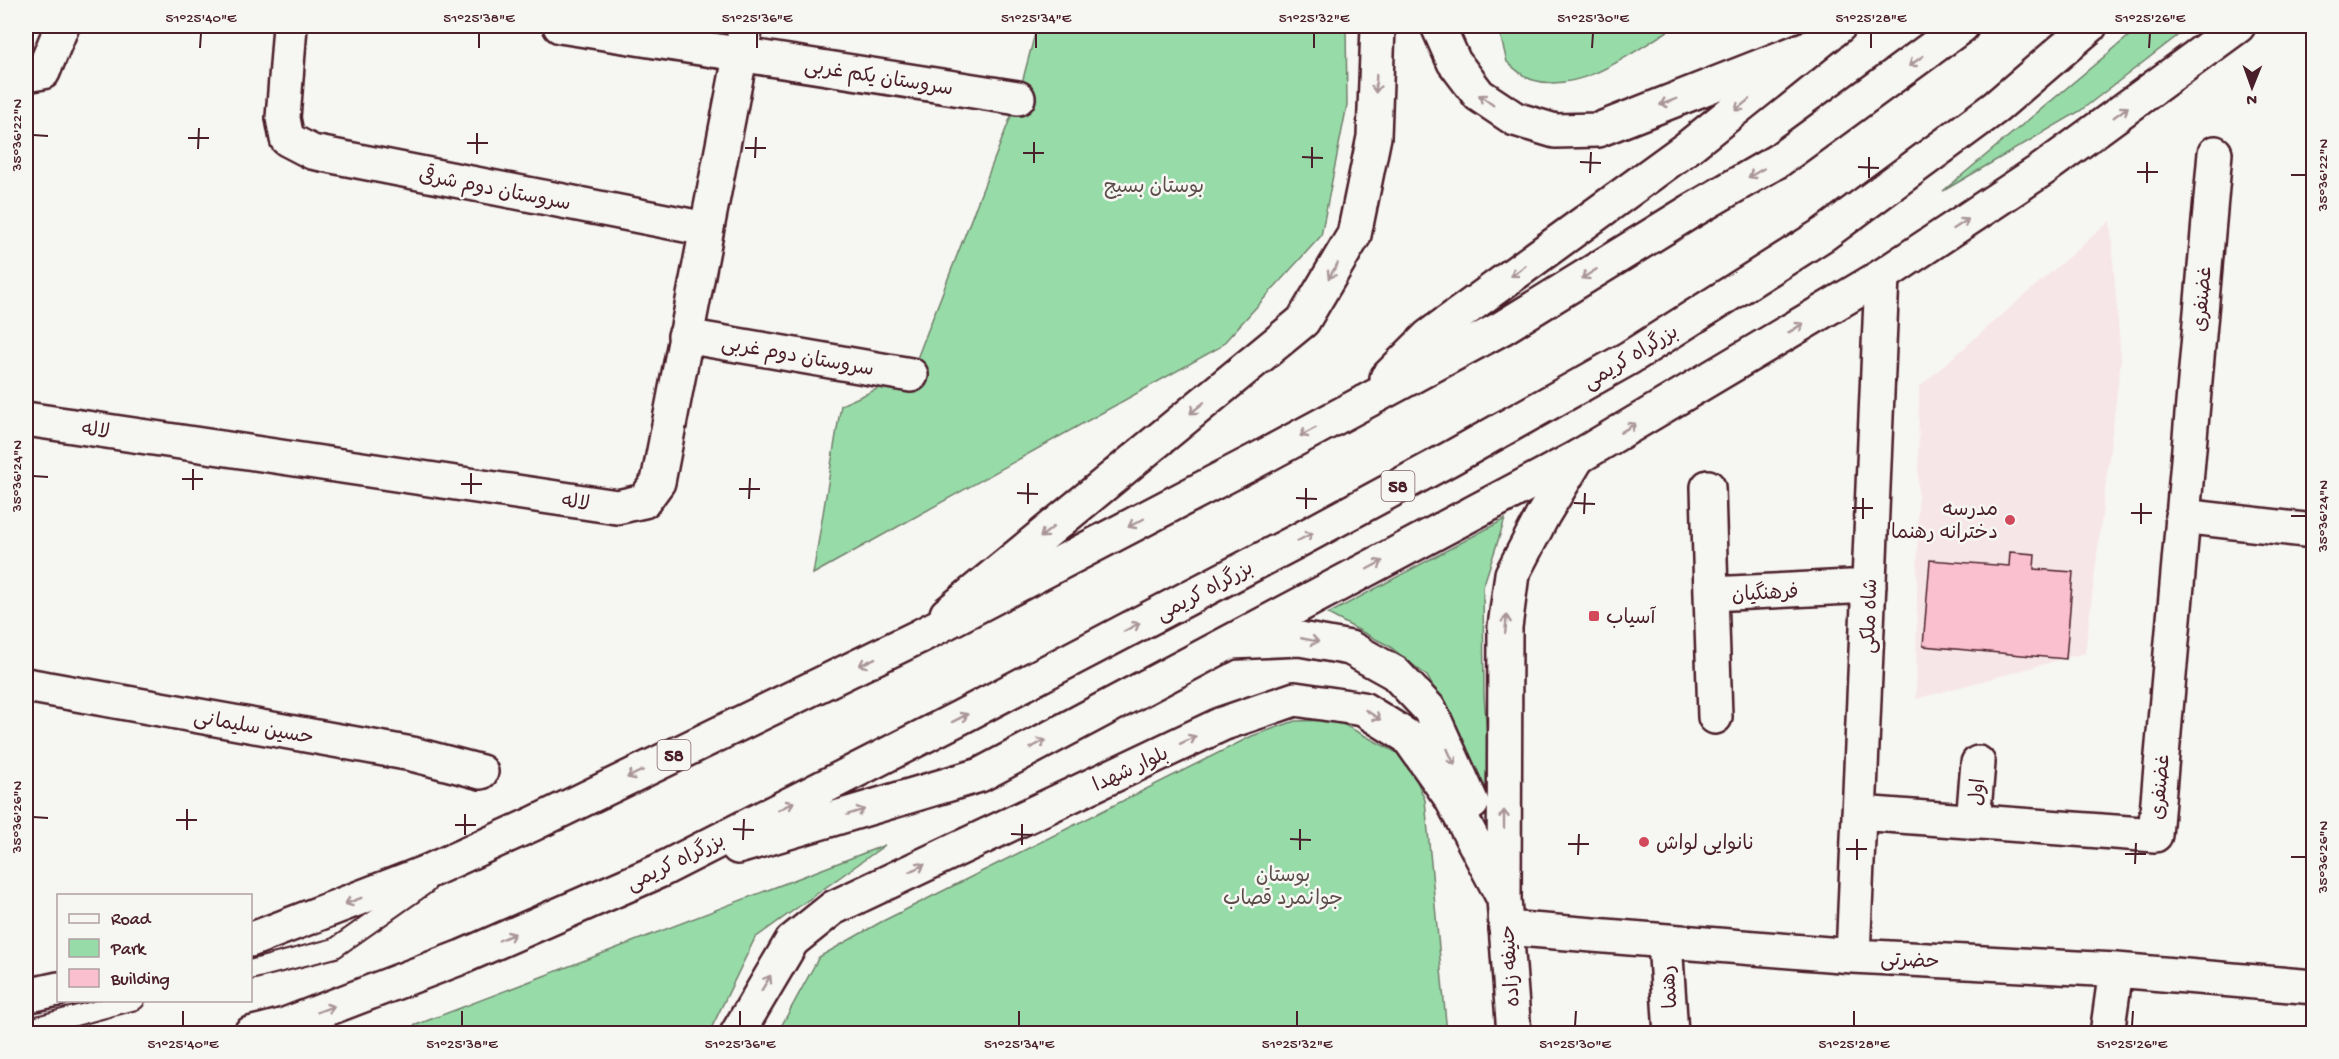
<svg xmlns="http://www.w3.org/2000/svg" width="2339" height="1059" font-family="'Gochi Hand','Playpen Sans Arabic',sans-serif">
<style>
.built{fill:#f7e6e8}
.green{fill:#97dca8;stroke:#707e6a;stroke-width:1.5}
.building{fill:#fac0d0;stroke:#4a1f2b;stroke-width:1.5}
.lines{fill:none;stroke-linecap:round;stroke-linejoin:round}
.lane-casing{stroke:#4a1f2b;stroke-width:22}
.street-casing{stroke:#4a1f2b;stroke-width:38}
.secondary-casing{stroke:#4a1f2b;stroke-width:38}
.highway-casing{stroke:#4a1f2b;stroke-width:38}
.lane{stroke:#f6f6f2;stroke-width:18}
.street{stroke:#f6f6f2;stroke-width:33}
.secondary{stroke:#f6f6f2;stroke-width:33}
.highway{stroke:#f6f6f2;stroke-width:33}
.oneway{stroke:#a99598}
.ticks{fill:none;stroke:#4a1f2b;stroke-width:2}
.poi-dot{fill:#d1495b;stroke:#f6f6f2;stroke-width:2}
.labels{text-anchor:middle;stroke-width:5;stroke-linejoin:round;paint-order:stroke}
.shield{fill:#f6f6f2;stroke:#7e6067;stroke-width:1.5}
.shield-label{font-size:18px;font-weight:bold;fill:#4a1f2b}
.street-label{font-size:20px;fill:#4a1f2b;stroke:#f6f6f2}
.park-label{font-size:20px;fill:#5d4e4a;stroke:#f6f6f2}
.poi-label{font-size:20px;fill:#4a1f2b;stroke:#f6f6f2;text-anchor:start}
.neatline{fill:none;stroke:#4a1f2b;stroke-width:2}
.ticks-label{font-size:15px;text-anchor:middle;fill:#4a1f2b}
</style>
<rect width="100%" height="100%" fill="#f6f6f2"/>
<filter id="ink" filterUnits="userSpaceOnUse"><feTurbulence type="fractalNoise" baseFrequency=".0167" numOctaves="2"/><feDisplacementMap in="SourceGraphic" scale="12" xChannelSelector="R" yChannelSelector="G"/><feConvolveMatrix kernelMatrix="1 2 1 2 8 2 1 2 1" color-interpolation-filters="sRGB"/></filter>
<g filter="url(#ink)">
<path class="built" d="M2110,221L2121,360L2085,653L1916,699L1919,387Z"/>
<path class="green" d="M1037,26H1346L1347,105L1321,236L1220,347L813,574L841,405L911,374L1018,98Z
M1498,26H1676C1637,49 1581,95 1533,80C1524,78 1514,68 1507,62Z
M2141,26H2190L2080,111L1943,191Z
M1505,519L1483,587L1484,695L1493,819L1459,733L1427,676L1389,646L1328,614Z
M1335,720L1407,758L1425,800L1447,1033L777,1034L819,957L881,922L1252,736L1295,721Z
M885,845L755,938L709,1033H395Z"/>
<path class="building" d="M2010,552L2035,554L2034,569L2073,572L2066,659L1923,646L1930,560L2009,566Z"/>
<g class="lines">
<defs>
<path id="lane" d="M250,970L335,948L426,884
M26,1029L135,1000"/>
<path id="street" d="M290,26L283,118L287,139L312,152L706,229
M560,26L1018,98
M26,75L43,72L62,26
M685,336L911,375
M26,419L617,507L644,501L658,482L746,26
M1708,487L1711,594
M2182,516L2314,531
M26,685L412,754L481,772
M1715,717L1711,594L1869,586
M1859,813L2155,835L2215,153
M1973,822L1978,763
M1506,928L1853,956L2116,970L2314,987
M1665,941L1671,1034
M1853,956L1882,276
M2107,1034L2116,970"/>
<path id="secondary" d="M1438,26L1454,62L1479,95L1515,119L1555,131L1598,130L1807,48
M947,614L1303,321L1354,235L1374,137L1378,26
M1231,642L1300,639L1350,648L1395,673L1430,710L1472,803
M737,1034L792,941L833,908L1222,724L1295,699L1363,709L1408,737L1451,798L1504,899
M1514,1034L1504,899L1505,627L1512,574L1543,515L1578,457"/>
<path id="highway" d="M1387,378L1429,336L1687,148L1839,26
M738,847L980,775L1578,457L1882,276L2043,169L2238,26
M250,940L427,872L533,824L920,636L1257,460L1502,328L1688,213L1779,160L1962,26
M26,996L58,989
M250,1034L285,1025L462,957L659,871L961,717L1299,540L1451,458L1629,358L1824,234L1996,107L2090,26"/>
</defs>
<use href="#lane" class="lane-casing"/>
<use href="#street" class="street-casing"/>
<use href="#secondary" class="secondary-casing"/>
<use href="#highway" class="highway-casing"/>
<use href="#lane" class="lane"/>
<use href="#street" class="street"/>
<use href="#secondary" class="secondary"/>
<use href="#highway" class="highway"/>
</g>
<defs><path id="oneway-shaft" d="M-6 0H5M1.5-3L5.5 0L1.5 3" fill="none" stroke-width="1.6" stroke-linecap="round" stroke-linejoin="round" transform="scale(1.5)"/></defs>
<g class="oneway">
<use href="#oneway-shaft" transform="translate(1916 61) rotate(144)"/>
<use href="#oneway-shaft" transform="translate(1376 84) rotate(92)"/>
<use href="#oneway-shaft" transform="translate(1486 100) rotate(-144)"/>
<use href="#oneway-shaft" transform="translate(1668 102) rotate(159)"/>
<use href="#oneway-shaft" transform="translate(1742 105) rotate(141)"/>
<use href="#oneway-shaft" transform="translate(2121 112) rotate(-36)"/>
<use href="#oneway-shaft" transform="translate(1756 173) rotate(150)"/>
<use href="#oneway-shaft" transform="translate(1961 224) rotate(-33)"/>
<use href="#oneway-shaft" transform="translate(1333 271) rotate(121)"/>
<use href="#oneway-shaft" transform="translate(1518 271) rotate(144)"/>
<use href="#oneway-shaft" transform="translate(1589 274) rotate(148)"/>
<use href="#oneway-shaft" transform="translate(1796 328) rotate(-31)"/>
<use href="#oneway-shaft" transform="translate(1197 408) rotate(141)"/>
<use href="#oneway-shaft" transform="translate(1628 428) rotate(-31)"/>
<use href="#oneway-shaft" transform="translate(1308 432) rotate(152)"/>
<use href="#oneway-shaft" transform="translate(1136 523) rotate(152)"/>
<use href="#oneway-shaft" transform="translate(1047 532) rotate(141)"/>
<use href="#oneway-shaft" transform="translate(1305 537) rotate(-28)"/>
<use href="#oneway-shaft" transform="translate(1375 565) rotate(-28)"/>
<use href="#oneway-shaft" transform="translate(1506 624) rotate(-85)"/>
<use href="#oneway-shaft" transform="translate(1132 627) rotate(-28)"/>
<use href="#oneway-shaft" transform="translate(1310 640) rotate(11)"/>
<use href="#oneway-shaft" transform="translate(867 662) rotate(154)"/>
<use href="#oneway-shaft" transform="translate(1373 715) rotate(33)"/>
<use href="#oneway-shaft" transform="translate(960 718) rotate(-27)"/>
<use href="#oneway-shaft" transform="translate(1188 740) rotate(-25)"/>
<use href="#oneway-shaft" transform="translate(1038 744) rotate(-28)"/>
<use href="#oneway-shaft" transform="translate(1451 757) rotate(66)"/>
<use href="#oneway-shaft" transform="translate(635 774) rotate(154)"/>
<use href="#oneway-shaft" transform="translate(786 806) rotate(-27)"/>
<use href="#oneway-shaft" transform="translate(856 812) rotate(-17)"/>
<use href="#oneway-shaft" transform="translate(1504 819) rotate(-90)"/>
<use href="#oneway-shaft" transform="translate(917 868) rotate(-25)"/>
<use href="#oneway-shaft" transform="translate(353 901) rotate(159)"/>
<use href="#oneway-shaft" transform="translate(507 937) rotate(-23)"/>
<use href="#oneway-shaft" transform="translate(766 983) rotate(-59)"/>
<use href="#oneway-shaft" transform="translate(326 1009) rotate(-21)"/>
</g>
</g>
<path class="ticks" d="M200,48L201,33M479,48V33M757,48V33M1036,48V33M1314,48V33M1592,48L1593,33M1871,48V33M2149,48L2150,33M33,135L48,136M188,138H209M467,143H488M745,148H766M198,149L199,128M1023,153H1044M477,154V133M1302,157L1323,158M755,158L756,137M1580,162L1601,163M1034,163V142M1858,167L1879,168M1312,168V147M2137,172H2158M1590,173L1591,152M2291,175H2306M1869,178V157M2147,183V162M33,476L48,477M182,479H203M461,484H482M739,489H760M193,490V469M1017,493L1038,494M471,494V473M1296,498L1317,499M749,499L750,478M1574,503L1595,504M1028,504V483M1852,508H1873M1306,509V488M2131,513H2152M1584,514L1585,493M2291,516H2306M1863,519V498M2141,524V503M33,817L48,818M176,820H197M455,825H476M733,829L754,830M187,830V809M1011,834L1032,835M465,835V814M1290,839L1311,840M743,840L744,819M1568,844H1589M1022,845V824M1846,849H1867M1300,850V829M2125,854H2146M1578,855L1579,834M2291,857H2306M1857,860V839M2135,864L2136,843M183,1026V1011M462,1026V1011M740,1026V1011M1019,1026V1011M1297,1026V1011M1575,1026L1576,1011M1854,1026V1011M2132,1026L2133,1011"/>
<g class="poi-dot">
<circle cx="2010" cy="520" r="6"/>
<rect x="1588" y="610" width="12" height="12" rx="3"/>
<circle cx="1644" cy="842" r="6"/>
</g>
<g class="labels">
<g class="shield">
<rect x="1381.5" y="471" width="33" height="30" rx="4.5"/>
<rect x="657.5" y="740" width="33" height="30" rx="4.5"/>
</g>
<g class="shield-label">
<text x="1398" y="492">58</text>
<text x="674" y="761">58</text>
</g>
<g class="street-label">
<text transform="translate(879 76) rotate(9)" y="7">سروستان یکم غربی</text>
<text transform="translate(495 188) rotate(11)" y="7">سروستان دوم شرقی</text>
<text transform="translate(2201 299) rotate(-85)" y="7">غضنفری</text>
<text transform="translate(798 355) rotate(10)" y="7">سروستان دوم غربی</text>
<text transform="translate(1630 356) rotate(-31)" y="7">بزرگراه کریمی</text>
<text transform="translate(96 429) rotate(8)" y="7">لاله</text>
<text transform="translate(576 501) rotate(8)" y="7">لاله</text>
<text transform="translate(1204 590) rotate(-28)" y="7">بزرگراه کریمی</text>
<text transform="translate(1765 592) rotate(-3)" y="7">فرهنگیان</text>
<text transform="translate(1868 616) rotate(-88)" y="7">شاه ملکی</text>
<text transform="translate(254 726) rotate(10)" y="7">حسین سلیمانی</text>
<text transform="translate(1130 768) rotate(-25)" y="7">بلوار شهدا</text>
<text transform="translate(2159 787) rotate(-85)" y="7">غضنفری</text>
<text transform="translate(1976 792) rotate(-85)" y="7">اول</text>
<text transform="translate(675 861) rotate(-26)" y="7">بزرگراه کریمی</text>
<text transform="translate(1910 959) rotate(3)" y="7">حضرتی</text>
<text transform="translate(1509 966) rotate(-94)" y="7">حنیفه زاده</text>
<text transform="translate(1668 987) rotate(-94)" y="7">رهنما</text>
</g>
<g class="park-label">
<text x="1154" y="192">بوستان بسیج</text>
<text x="1283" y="881">بوستان<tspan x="1283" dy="23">جوانمرد قصاب</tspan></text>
</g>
<g class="poi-label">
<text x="1998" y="515" text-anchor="end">مدرسه<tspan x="1998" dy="23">دخترانه رهنما</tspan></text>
<text x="1606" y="623">آسیاب</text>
<text x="1656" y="849">نانوایی لواش</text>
</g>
</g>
<rect width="2339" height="1059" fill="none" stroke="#f6f6f2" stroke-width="66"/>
<rect x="57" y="894" width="195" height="108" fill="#f6f6f2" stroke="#b1a0a2" stroke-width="1.5"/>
<rect x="69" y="914" width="30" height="9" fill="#f6f6f2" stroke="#b1a0a2" stroke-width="1.5"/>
<text x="111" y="924" font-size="18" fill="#4a1f2b">Road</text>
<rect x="69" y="939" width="30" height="18" fill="#97dca8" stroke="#b1a0a2" stroke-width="1.5"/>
<text x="111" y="954" font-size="18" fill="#4a1f2b">Park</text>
<rect x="69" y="969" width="30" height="18" fill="#fac0d0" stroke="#b1a0a2" stroke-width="1.5"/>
<text x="111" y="984" font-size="18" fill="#4a1f2b">Building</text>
<g transform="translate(2252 87) rotate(181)" stroke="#f6f6f2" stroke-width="4.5" paint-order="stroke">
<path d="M0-4.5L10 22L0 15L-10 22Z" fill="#4a1f2b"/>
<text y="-9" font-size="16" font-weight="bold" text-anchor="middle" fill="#4a1f2b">N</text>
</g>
<rect x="33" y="33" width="2273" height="993" class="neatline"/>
<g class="ticks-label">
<text x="201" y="22">51°25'40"E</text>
<text x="479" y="22">51°25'38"E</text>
<text x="757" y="22">51°25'36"E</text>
<text x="1036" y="22">51°25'34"E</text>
<text x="1314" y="22">51°25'32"E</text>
<text x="1593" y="22">51°25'30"E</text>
<text x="1871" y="22">51°25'28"E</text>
<text x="2150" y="22">51°25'26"E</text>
<text transform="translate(16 135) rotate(-90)" y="5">35°36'22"N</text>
<text transform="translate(2322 175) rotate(-90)" y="5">35°36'22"N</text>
<text transform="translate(16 476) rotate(-90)" y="5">35°36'24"N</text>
<text transform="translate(2322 516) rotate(-90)" y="5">35°36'24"N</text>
<text transform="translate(16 817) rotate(-90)" y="5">35°36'26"N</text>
<text transform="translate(2322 857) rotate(-90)" y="5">35°36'26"N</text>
<text x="183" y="1048">51°25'40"E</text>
<text x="462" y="1048">51°25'38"E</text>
<text x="740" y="1048">51°25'36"E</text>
<text x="1019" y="1048">51°25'34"E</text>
<text x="1297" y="1048">51°25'32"E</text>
<text x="1575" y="1048">51°25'30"E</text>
<text x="1854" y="1048">51°25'28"E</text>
<text x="2132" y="1048">51°25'26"E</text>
</g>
</svg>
